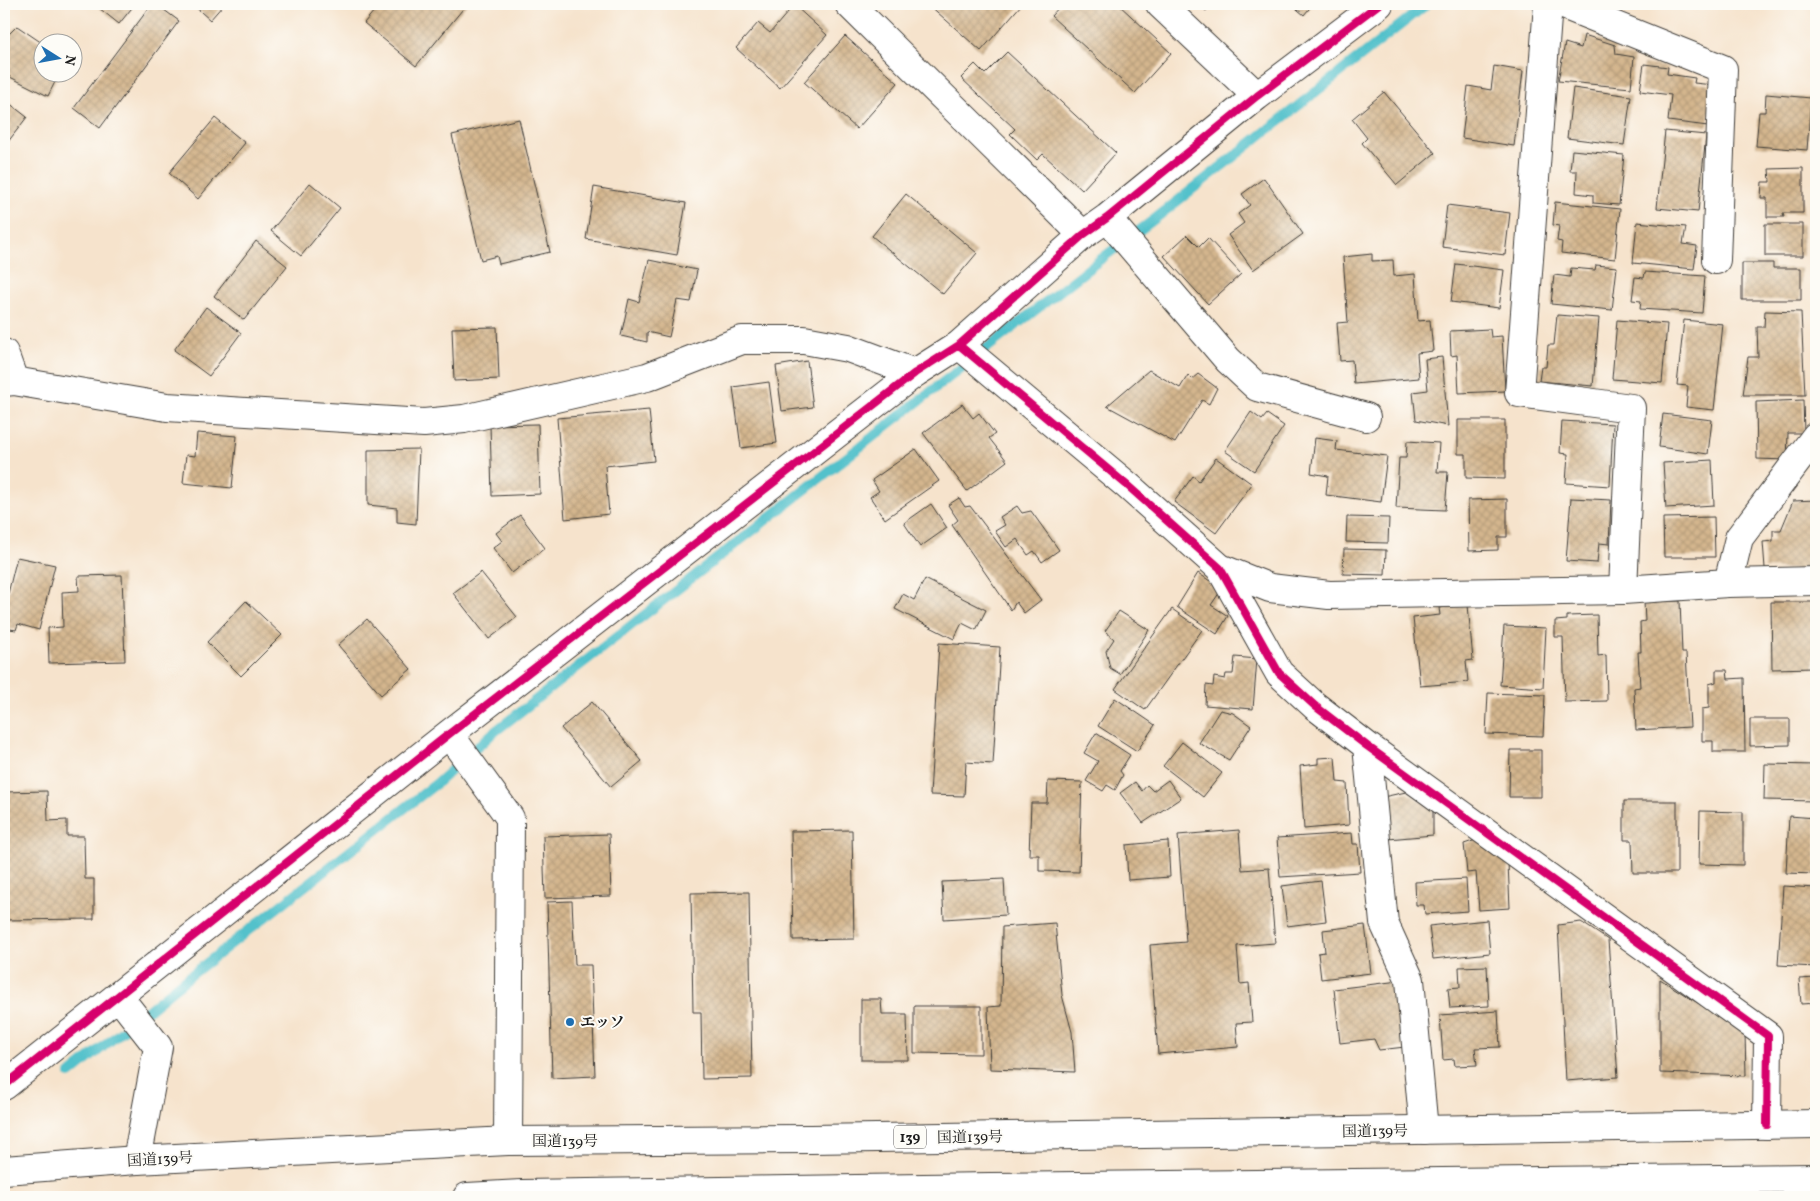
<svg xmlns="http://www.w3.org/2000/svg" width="1820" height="1201" font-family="Vollkorn,'Noto Serif JP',serif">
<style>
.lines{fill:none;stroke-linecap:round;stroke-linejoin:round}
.stream{stroke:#53c1cb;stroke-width:10}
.building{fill:url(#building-cross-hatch)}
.minor-casing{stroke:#3d3a36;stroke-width:30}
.highway-casing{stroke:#3d3a36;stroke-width:30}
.minor{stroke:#fff;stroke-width:28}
.highway{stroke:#fff;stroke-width:28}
.cycleway-casing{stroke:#fdfcf7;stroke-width:11}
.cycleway{stroke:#d6006c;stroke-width:8}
.poi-dot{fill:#1f6fb2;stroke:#fdfcf7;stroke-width:2}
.labels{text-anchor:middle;stroke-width:4;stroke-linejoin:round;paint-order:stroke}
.shield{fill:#fdfcf7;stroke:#605f5e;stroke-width:1}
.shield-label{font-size:14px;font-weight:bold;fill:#1c1c1c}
.poi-label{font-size:15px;font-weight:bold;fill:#1c1c1c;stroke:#fdfcf7;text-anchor:start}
.street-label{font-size:15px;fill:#1c1c1c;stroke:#fdfcf7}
</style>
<defs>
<pattern id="building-cross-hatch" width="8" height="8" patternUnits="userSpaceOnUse" patternTransform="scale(1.25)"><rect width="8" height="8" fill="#d4b68e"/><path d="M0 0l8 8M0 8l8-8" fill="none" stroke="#b59c7a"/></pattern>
</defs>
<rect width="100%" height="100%" fill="#fdfcf7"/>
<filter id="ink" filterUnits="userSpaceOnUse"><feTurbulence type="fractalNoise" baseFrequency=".02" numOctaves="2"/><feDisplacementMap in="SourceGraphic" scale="10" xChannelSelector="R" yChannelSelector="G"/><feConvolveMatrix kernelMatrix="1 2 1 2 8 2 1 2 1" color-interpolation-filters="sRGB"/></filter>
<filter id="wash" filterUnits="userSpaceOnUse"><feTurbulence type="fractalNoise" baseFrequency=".0096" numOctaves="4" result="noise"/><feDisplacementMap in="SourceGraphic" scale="20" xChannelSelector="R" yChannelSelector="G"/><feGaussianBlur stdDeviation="1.12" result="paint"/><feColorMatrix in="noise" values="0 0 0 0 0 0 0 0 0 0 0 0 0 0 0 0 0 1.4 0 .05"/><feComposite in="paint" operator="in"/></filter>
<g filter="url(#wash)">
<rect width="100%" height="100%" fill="#f6e3cc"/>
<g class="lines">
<path class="stream" d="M70,1074L176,987L437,783L493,733L1101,259L1156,218L1427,4"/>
</g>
<g id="blocks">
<path class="building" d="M94,4H135L119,24Z
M152,4H156L179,21L100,128L74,108Z
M192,4H224L210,20Z
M380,4H467L416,66L364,23Z
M928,4H1022L981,51Z
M1062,4H1118L1171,53L1135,93L1051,16Z
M1198,4H1212L1206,11Z
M1291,4H1313L1304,15Z
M794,5L827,35L780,88L736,48L758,23L770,33Z
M17,26L42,43V72H60L48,96L4,74V39Z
M1584,35L1615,45L1616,54L1634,57L1631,88L1558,81L1565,43L1581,48Z
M845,36L898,83L857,129L804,82Z
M1007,52L1116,153L1082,190L1043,154L1037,160L1010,134L1015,129L961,78L975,64L985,74Z
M1644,64L1668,67L1667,74L1695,78L1694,83L1713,85L1708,126L1668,121L1671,95L1640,91Z
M1494,66L1523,71L1514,146L1462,138L1468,86L1491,90Z
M1573,88L1631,96L1624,145L1567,138Z
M1384,92L1435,153L1397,185L1362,143L1367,138L1352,119Z
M1766,94L1811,98L1807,150L1756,146L1759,112H1765Z
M4,99L27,117L4,147Z
M215,118L245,143L198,199L169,173Z
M519,119L550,252L499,264L497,256L481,260L452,135Z
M1665,131L1706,135L1698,212L1657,208Z
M1572,150L1624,155L1619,205L1593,203V195L1576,193L1577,171H1570Z
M1803,168V213H1783L1784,217H1767V198H1761L1762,182H1770L1769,169Z
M1264,178L1303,234L1253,270L1228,235L1244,223L1238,214L1250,205L1242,194Z
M310,183L340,208L301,256L271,231Z
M594,187L686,203L677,255L586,239Z
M906,194L977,253L943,294L872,236Z
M1555,202L1620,209L1615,259L1561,253L1562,242L1557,241L1559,226L1553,225Z
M1447,205L1510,213L1505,255L1442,247Z
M1637,222L1686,227L1683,244L1697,246L1694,269L1633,263Z
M1765,224H1803V256H1765Z
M1187,235L1199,247L1208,238L1241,274L1208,304L1164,256Z
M256,241L287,266L244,320L214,296Z
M1372,254V261L1393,260L1394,276L1415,274L1418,321L1430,320L1433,351L1417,353L1419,378L1354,384L1352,360L1340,361L1337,323L1348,322L1343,257Z
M649,260L697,270L691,302L677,300L669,337L647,332V342L621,336L629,299L639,302Z
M1742,263H1773V268H1801V300H1742Z
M1456,264L1504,270L1499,308L1451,302Z
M1596,265L1617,267L1612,310L1551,304L1554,275L1570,277L1571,268L1595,270Z
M1645,272L1705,276L1702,313L1640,309L1641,301L1632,300L1635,277L1644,278Z
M206,307L241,333L209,376L174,350Z
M1765,311L1801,312L1805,395H1743L1748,357H1758L1757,327H1764Z
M1557,315L1599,318L1593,386L1539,381L1541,367H1546L1548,345H1554Z
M1617,320L1667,324L1662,383L1612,379Z
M1684,320L1723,324L1714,410L1686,407L1688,386L1677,385Z
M497,327L499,379L454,381L452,328Z
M1490,329L1491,337L1502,336L1505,391L1459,393L1457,355L1451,356L1450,331Z
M1442,357L1448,426L1416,420L1413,392L1428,390L1425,359Z
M807,361L813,407L782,411L776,366Z
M1149,370L1180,388L1188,375L1192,379L1198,374L1217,388L1209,404L1202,400L1175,443L1107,406Z
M769,382L777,443L741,448L733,387Z
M1803,400L1804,433H1788L1787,460L1757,459L1756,402Z
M962,404L973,418L979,413L995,434L989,438L1007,461L967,491L923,433Z
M649,410L654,461L605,466L609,514L565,519L557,418Z
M1251,412L1262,420L1267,414L1284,426L1254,471L1225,451Z
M1663,414L1712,420L1708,454L1659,447Z
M1458,420H1505V479L1466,478V454H1458Z
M1562,421L1613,424L1610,486L1566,483L1568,454L1560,453Z
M538,424L540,494L492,496L490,425Z
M197,433L237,436L232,488L183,483L186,455L195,456Z
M1315,438L1337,441L1336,450L1387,456L1381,502L1326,495L1328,476L1311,473Z
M1407,441L1439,443L1437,472H1448L1445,510L1396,508L1399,458H1406Z
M419,449L416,524L397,522V508L368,505V450Z
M916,449L939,481L885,519L870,497L879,491L872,480Z
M1216,458L1252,484L1216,533L1174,502L1193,476L1199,481Z
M1712,460L1714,505L1666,508L1663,463Z
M959,498L965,507L970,506L1041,600L1024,613L1016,602L1011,610L952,525L958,520L948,505Z
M1571,498L1611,500L1609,544L1599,543L1597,563L1566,561Z
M1507,499V537H1498V550L1469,551L1468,500Z
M1816,500V530H1815L1812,570L1765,568L1763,542L1773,541V530H1781L1793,501Z
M931,504L947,528L920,547L904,523Z
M1017,506L1022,513L1031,511L1059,550L1042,562L1034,551L1028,555L1017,539L1006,547L995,531L1005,525L1000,517Z
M520,515L545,548L512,573L493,548L502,541L496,533Z
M1347,517L1389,518L1388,543L1346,542Z
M1714,517L1715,557H1664L1663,518Z
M1344,549L1386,550L1385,575L1343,574Z
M17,557L55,565L39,630L18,624L16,630L4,628V610Z
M481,572L517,617L489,639L453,593Z
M1198,573L1222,589L1211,605L1228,616L1217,634L1177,607Z
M122,575L125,661L49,663L48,628L63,627L62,592L79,591L78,576Z
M925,579L986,610L976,630L962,623L954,639L895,609L903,594L914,600Z
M246,601L282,635L241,676L207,642Z
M1680,601L1682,653H1686L1690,727L1636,730L1634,688L1640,687L1638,652H1641L1640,622L1645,621L1644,602Z
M1771,602H1813L1814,668L1772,669Z
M1468,605L1473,660L1466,661L1468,682L1420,686L1413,618L1440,615L1439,608Z
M1172,609L1202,630L1145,710L1115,689Z
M1119,611L1149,630L1120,674L1110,668L1106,651L1114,639L1105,631Z
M1597,615L1598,656L1606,655L1607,701L1565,702L1563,637H1555V621L1567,620V616Z
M367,619L411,669L381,695L338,645Z
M1504,626L1546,628L1543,688L1500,685Z
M939,643L1000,647L993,764L966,762L964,796L930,795Z
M1235,657L1257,659L1253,709L1205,705L1206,685L1213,686L1214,677L1225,679L1226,674H1233Z
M1716,670H1727L1728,679L1744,678L1745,752H1713V741H1702V709L1709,708V684L1716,682Z
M1488,693L1545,695L1543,736L1486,734Z
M1115,698L1155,725L1137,751L1098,726Z
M592,702L642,761L611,787L561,728Z
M1220,710L1233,713L1251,726L1229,760L1199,743Z
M1750,719H1790V745L1750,746Z
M1096,733L1130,755L1120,771L1123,775L1115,790L1107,785L1103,791L1086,781L1098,761L1084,753Z
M1182,742L1222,773L1203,797L1163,766Z
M1510,750H1541V797H1509Z
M1335,757L1337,782L1347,783L1349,825L1304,829L1300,766L1318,764V758Z
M1765,764L1816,765V801L1764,800Z
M1168,780L1181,798L1143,823L1120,793L1135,782L1142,791L1147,785L1153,791Z
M1048,781L1082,782L1079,872L1039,871V855H1029L1031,803H1047Z
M47,791L48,821L67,820V836H84L85,879H94V919L4,920V792Z
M1406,792L1433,809V835L1388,839L1383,797Z
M1624,801H1677V873H1633L1632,840H1624Z
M1700,811L1743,812V865L1699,864Z
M1789,816L1816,818V874L1786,873Z
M852,830L854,939L793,940L791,831Z
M1239,830L1242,870L1269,868L1275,943L1237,946L1240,984L1249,983L1252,1022L1236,1023L1238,1047L1158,1054L1150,945L1186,942L1178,835Z
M1352,833L1353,844H1358L1360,872L1280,877L1277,838Z
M609,834L611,896L545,898L543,836Z
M1479,839L1508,863L1510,908L1479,910L1476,872L1467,873L1464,844Z
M1168,841L1170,877L1128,880L1126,845Z
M1004,879L1006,915L944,919L942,882Z
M1466,879L1468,911L1425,914L1424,905H1416L1415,882Z
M1321,881L1326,921L1287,926L1282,886Z
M1783,886L1816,888V967L1778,965Z
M749,892L752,1078L702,1079L701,1012H693L691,893Z
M572,901L575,965H591L595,1076L552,1078L547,902Z
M1487,920L1490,953L1433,959L1429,926Z
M1581,922L1608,940L1618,1077L1566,1081L1558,925Z
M1055,923L1062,995L1072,1032L1075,1072L990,1069L988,1007L1001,1006L1002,927Z
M1365,925L1371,973L1321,979L1318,953L1325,952L1323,930Z
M1487,966L1489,1006L1450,1008L1448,988L1460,987L1459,967Z
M1816,978V1003L1801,1004L1799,979Z
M1660,979L1745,1033L1746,1076L1660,1073Z
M1399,981L1405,1047L1379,1050L1374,1039L1340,1043L1334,989Z
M861,999H881L882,1014H907L908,1060H861Z
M914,1006H981V1054L914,1053Z
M1498,1011L1500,1047L1475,1048L1477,1065L1455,1066L1454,1059L1443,1060L1440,1015Z"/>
</g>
</g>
<g filter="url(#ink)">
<use href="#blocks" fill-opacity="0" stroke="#3d3a36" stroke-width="1"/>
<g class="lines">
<defs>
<path id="minor" d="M849,4L1083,235
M1160,4L1257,96
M1548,4L1519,393L1631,408L1623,590
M1561,4L1723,69L1716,260
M1107,218L1228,360L1257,387L1366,417
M959,345L1128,486L1220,568L1279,673L1315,706L1367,746L1768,1036L1767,1125
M4,353L14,381
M4,382L14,381L167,407L424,423L464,419L647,377L742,340H804L848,348L915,373
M1220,568L1270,588L1329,595L1623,590L1728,583L1816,581
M1728,583L1739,538L1816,436
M449,734L510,818L508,1141
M1367,746L1384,923L1410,980L1424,1130
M119,997L158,1047L137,1160
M4,1086L449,734L915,373L959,345L1083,235L1107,218L1257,96L1379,4"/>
<path id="highway" d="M4,1170L137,1160L508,1141L811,1139L1816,1124
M467,1197L522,1194L990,1187L1816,1178"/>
</defs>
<use href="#minor" class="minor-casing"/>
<use href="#highway" class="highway-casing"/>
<use href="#minor" class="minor"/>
<use href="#highway" class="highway"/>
<defs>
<path id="cycleway" d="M959,345L1128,486L1220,568L1279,673L1315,706L1367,746L1768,1036L1767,1125
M4,1086L449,734L915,373L959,345L1083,235L1107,218L1257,96L1379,4"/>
</defs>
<use href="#cycleway" class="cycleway-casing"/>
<use href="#cycleway" class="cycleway"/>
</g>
</g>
<circle class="poi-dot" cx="570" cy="1022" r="5"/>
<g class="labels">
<rect class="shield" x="894" y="1125.5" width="32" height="23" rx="4"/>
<g class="shield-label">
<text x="910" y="1142">139</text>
</g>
<g class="poi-label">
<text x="580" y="1027">エッソ</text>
</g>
<g class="street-label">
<text transform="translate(1375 1131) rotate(-1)" y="5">国道139号</text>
<text transform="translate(970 1137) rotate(-1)" y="5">国道139号</text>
<text x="565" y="1146">国道139号</text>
<text transform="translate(160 1159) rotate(-3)" y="5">国道139号</text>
</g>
</g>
<rect width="1820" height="1201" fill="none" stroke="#fdfcf7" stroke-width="20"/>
<g transform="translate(58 58) rotate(101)"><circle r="24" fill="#fdfcf7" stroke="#a3a29f"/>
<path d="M0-4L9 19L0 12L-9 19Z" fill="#1f6fb2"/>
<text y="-8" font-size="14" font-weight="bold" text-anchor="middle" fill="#1c1c1c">N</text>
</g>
</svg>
